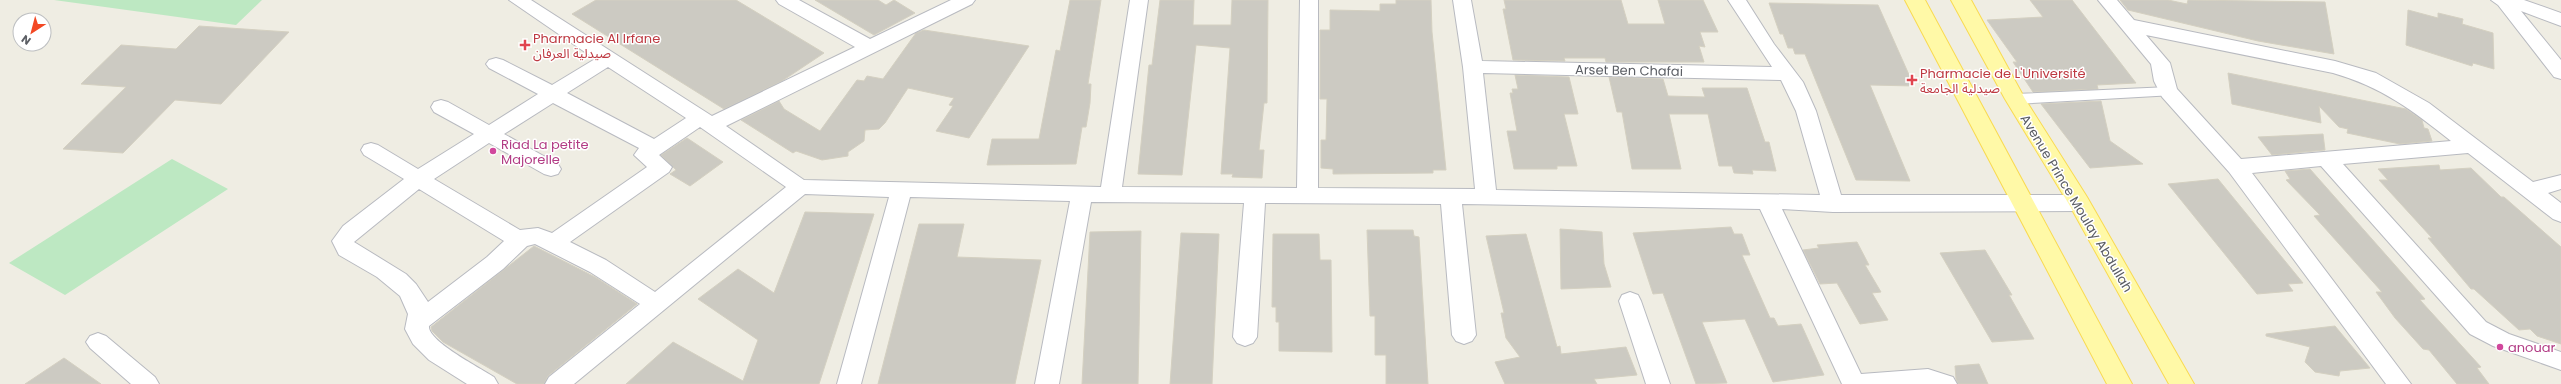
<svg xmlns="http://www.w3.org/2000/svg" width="2561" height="384" font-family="Poppins,'Noto Sans Arabic',sans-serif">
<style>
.green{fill:#bde8c2}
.building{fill:#cccac2;stroke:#d4d0c1}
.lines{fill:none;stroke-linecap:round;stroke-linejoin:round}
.pedestrian-casing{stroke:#b8bac0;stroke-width:2}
.minor-casing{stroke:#b8bac0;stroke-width:2}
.primary-casing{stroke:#f9da51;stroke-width:2}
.pedestrian{fill:#fff;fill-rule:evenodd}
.minor{fill:#fff;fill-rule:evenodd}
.primary{fill:#fff9a7;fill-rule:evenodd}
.health-dot{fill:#e0444e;stroke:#fff;stroke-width:1.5}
.hotel-dot{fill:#d1479c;stroke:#fff;stroke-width:1.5}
.labels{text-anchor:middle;stroke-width:3;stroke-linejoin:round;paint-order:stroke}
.health-label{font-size:13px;fill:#be3a42;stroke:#fff;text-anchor:start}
.street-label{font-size:13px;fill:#5b5e64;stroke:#fff}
.hotel-label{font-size:13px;fill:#b23c85;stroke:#fff;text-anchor:start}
</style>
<rect width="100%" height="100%" fill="#efede3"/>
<path class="green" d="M54,0H262L236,25Z
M172,159L228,189L65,295L9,263Z"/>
<path class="building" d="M596,0H736L824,53L782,81L724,109L572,14Z
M815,0H878L886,5L894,0L915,13L874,35Z
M1070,0H1101L1088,84H1091L1090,103L1086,127H1082L1076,164L987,165L992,139H1039L1056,50L1060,51Z
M1160,0H1194L1193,25H1231L1232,0H1268L1267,103H1264L1259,150H1264L1262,178L1232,177L1233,174H1221L1230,48L1196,45L1182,175L1138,174L1149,65H1152Z
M1396,0H1431L1432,32L1446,170H1433V173L1333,174V169L1321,168V140H1326L1327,99H1320V30H1330V10L1380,11V4H1396Z
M1504,0H1621L1628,24H1665L1658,0H1703L1718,32H1700L1705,47L1699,46L1704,62H1606L1605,58H1564L1565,61L1513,60L1503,9H1506Z
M2030,0H2072L2136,83L2097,85L2098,89L2033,92L2013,62H2017L1987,20L2043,17Z
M2120,0H2168L2187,4L2188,0L2325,2L2334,54L2258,41L2128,10Z
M1769,3L1878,5L1914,86L1870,85L1910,181L1856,180L1805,54H1795L1793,48H1788L1783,34H1780Z
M2408,10L2438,18V13L2463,19L2462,24L2493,33L2494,69L2473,63L2472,66L2406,45Z
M199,26L289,32L221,104L175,100L123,153L63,149L126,87L81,84L121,45L176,49Z
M924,30L1029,46L969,138L936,131L953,106L949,105L954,98L908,88L885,123L879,129L865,130L864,141L848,152V156L822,160L796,151L793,153L741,120L779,101L784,109L820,131L857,80L864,81L867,76L883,79L916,33Z
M2228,73L2406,109L2422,120L2424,128L2428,129L2432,141L2400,144L2347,133L2348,129L2339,127L2319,106L2321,123L2232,104Z
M1515,75L1569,77L1578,114H1564L1577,166H1557V169H1514L1507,131H1517L1510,93H1513L1512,89H1518Z
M1609,77L1663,79L1668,96L1705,97L1702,88H1747L1765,142H1769L1776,171L1752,170L1753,174L1734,173L1732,166H1719L1708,114H1669L1681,169H1632L1622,112H1617Z
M2101,101L2110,141L2143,164L2090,168L2041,104Z
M2323,134L2325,150L2272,155L2258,137Z
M687,138L723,162L690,186L670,174L676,170L661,155Z
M2439,165L2440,170L2471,168L2501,197H2504L2561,247V344L2537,336L2530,329L2519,330L2474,289H2471L2428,238H2432L2379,180H2388L2378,169Z
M2310,169L2425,299L2420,300L2481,367L2477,368L2489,384H2457L2429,350L2423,349L2395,318L2376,292H2382L2314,216L2320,215L2286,180L2290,179L2285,171Z
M2218,179L2303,283L2288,284L2293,291L2257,294L2168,184Z
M805,212L874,214L819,384H626L673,342L743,381L758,340L698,299L738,269L774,293Z
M919,224H964L957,257L1041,260L1015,384H878Z
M1731,227L1734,234H1742L1750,255H1742L1770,318H1774L1778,326L1801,324L1824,375L1773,382L1745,319L1702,322L1727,383L1696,384L1663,293L1653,294L1633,233Z
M1560,229L1602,232L1604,264L1611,287L1561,289Z
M1367,230H1413L1414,236L1419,237L1428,384H1386V355H1375V316H1370Z
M1141,231L1138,384H1082L1090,232Z
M1181,233L1219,234L1212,384H1170Z
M1273,234H1319L1320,260H1331L1332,352L1279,351V322H1276V307H1272Z
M1526,234L1557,347L1560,346L1561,354L1626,347L1637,375L1594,379L1597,384H1505L1495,362L1520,357L1506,338L1501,313H1504L1486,236Z
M1857,242L1869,265H1865L1881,292L1872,293L1888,320L1860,324L1837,283L1820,284L1803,250L1819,248L1817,245Z
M534,246L595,277L637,304L548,376L544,384H517L443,342L432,331L431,327Z
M1985,250L2012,295H2009L2034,339L1992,342L1940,253Z
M2335,326L2370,368L2340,371L2339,376L2315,372L2305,362L2310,347L2266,336V334Z
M64,358L101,384H25Z
M1979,364L1988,384H1958L1956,379L1955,366Z"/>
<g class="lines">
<defs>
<path id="pedestrian" d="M2169,87L2174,89L2176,92L2174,95L2015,104L2008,99L2015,94Z"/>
<path id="minor" d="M509,0H531L712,116L855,47L779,4L776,0H799L870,39L951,0H975L972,4L726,126L804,180L1101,187L1130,0H1148L1122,187L1297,188L1300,0H1318V188L1475,189L1463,67L1453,0H1471L1482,61L1772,67L1728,0H1746L1774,44L1803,82L1816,111L1841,195H2079L2086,198L2090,203L2086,208L2079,211L1833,212L1782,209L1861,374L1928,369L1953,377L1957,384H1842L1760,209L1462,204L1476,335L1472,341L1464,344L1456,341L1452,335L1441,204L1265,203L1257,337L1253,343L1245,346L1237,343L1233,337L1244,203L1091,202L1059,384H1035L1070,201L910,197L861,384H837L889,197L805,194L574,384H545L549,377L640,304L590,272L535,244L527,246L503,269L429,326C427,341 482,369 494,377L498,384H467L429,360L413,344L405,329L408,314L400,296L377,277L339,255L332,241L343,226L404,179L364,155L361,150L364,145L371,143L378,145L418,169L474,134L434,112L431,107L434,102L441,100L448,102L489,125L538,94L489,68L486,64L489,60L496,58L503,60L552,85L595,59ZM608,67L686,118L654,139L567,93ZM1483,73L1781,80L1796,111L1820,195L1496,190ZM553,103L639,148L634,155L647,167L552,233L538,228L520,230L434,179L489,143L544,174L551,176L558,174L561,169L558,164L504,134ZM700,127L786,187L655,292L606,260L570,242L669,172L672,167L659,155ZM419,189L504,241L487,257L428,302L416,284L406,274L354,242Z
M2098,0H2117L2134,20L2335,61L2376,73L2429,103L2533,182L2561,175V189L2548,193L2561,203V222L2553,219L2468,153L2343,164L2486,322L2509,334L2561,352V370L2493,346L2470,334L2321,166L2252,173L2411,384H2386L2229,172L2162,97L2154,81L2151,64ZM2146,35L2333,73C2382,87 2412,110 2451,141L2241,159L2177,89L2170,63Z
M2491,0H2524L2561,13V26L2521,11L2561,60V79L2554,77L2498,5Z
M1630,292L1638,295L1641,301L1670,384H1646L1619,301L1622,295Z
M98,333L106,336L155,377L159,384H131L90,348L86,342L90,336Z"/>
<path id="primary" d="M1905,0H1925L2132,384H2107Z
M1951,0H1971L2025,99L2087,197L2194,384H2169L2070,206L2005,99Z"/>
</defs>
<use href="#pedestrian" class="pedestrian-casing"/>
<use href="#minor" class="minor-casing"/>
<use href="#primary" class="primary-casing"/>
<use href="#pedestrian" class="pedestrian"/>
<use href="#minor" class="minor"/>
<use href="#primary" class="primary"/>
</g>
<g class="health-dot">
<path d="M523 39h4v4h4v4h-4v4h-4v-4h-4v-4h4z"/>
<path d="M1910 74h4v4h4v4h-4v4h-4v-4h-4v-4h4z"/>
</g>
<g class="hotel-dot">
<circle cx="493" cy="151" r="4"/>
<circle cx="2500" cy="347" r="4"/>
</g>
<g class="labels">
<g class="health-label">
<text x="533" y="43">Pharmacie Al Irfane<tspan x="533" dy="15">صيدلية العرفان</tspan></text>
<text x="1920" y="78">Pharmacie de L'Université<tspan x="1920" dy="15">صيدلية الجامعة</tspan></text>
</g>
<g class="street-label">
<text transform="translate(1629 70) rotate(1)" y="5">Arset Ben Chafai</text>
<text transform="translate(2077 203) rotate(59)" y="5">Avenue Prince Moulay Abdullah</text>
</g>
<g class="hotel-label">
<text x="501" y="149">Riad La petite<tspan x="501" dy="15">Majorelle</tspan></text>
<text x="2508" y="352">anouar</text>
</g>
</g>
<g transform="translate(32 32) rotate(216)"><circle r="19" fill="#ffffff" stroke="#bdbfc1"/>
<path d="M0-3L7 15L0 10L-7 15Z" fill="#f34824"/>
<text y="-6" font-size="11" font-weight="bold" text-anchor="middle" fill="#5b5e64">N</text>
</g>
</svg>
